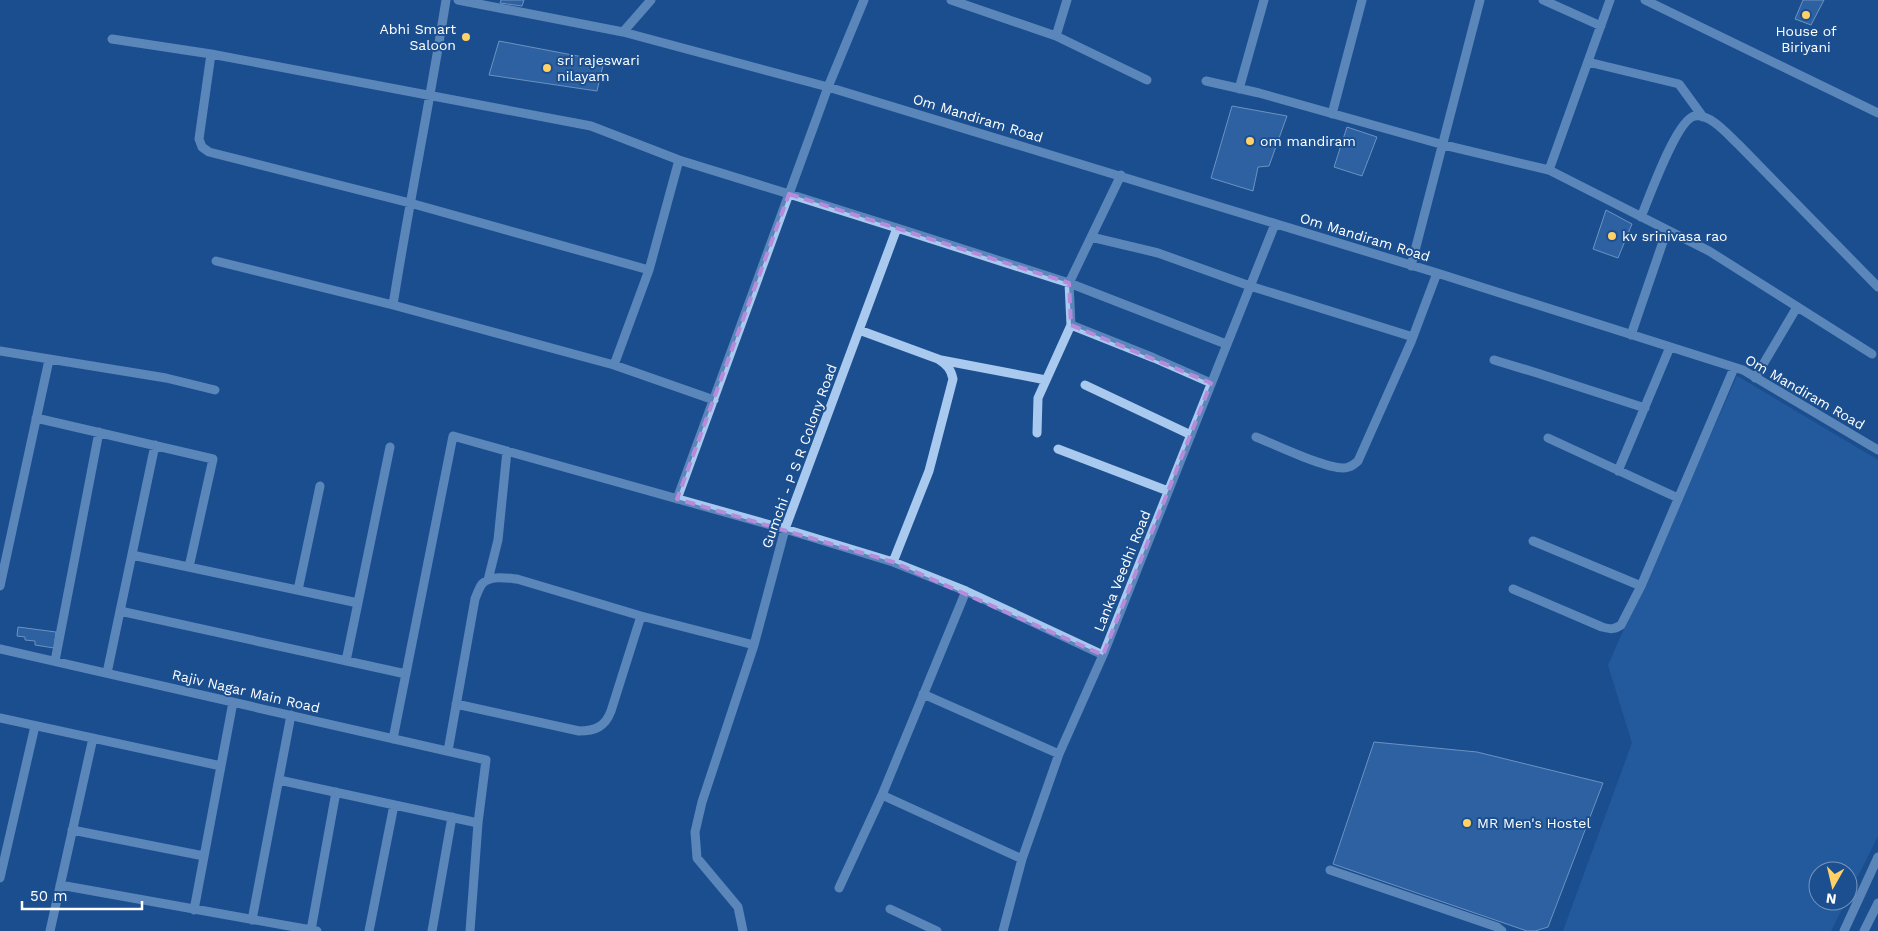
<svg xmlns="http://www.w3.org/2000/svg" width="1878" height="931" font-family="'Work Sans',sans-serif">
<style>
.green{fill:#2e69ad}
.building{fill:#4478b7;stroke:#cfe3fa}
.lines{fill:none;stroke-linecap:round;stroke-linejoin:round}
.minor{stroke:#a9c9ee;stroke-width:9}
.marked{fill:none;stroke:#b68bdc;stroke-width:4;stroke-dasharray:10 6;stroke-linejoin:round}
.poi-dot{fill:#ffd166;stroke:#1b4f8f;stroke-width:2}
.labels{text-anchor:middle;stroke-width:4;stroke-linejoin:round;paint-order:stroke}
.poi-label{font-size:14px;fill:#fff;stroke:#1b4f8f;text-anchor:start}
.street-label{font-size:14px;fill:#fff;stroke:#1b4f8f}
</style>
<rect width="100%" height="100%" fill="#1b4f8f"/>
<path class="green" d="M1737,376L1878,460V836L1848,896V871H1818V901H1846L1831,931H1563L1632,743L1608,665Z"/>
<path class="building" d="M501,0H524L522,6L500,3Z
M1803,0H1824L1811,25L1795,19Z
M499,41L604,61L597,91L489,75Z
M1232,106L1287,116L1269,166L1258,167L1253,191L1211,178Z
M1347,127L1377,137L1362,176L1334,167Z
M1606,210L1632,224L1618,258L1593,249Z
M18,627L56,632L54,648L35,645V641L25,640V637L17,636Z
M1374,742L1477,752L1603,783L1548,927L1535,931H1527L1333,864Z"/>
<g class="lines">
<path class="minor" d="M458,0L623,32L828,87L1437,273L1743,370L1878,450
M951,0L1056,36L1147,80
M1543,0L1601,26
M1645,0L1878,113
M623,32L651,0
M1056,36L1067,0
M112,39L211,54L591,126L679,160L789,194L677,499
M211,54L199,139L202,147L209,152L410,203L649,270
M1588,62L1679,84L1703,117
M1206,81L1259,93L1444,145L1549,170L1709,251L1872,354
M1239,89L1264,0
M1332,114L1362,0
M1549,170L1610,0
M1641,217C1649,198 1677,118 1695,116C1711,114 1728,135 1739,145L1878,287
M897,228L1069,283L1121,175
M1091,237L1158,253L1250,286L1413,337
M216,261L393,305L614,365L714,400
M1411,266L1480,0
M393,305C409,203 430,102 446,0
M1071,325L1154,358L1211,383
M859,330L938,359C947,365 951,369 953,379L929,471L893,562
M1631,335L1667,230
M0,351L166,378L215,390
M941,360L1046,380
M1494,360L1537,373L1645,408
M614,365L649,270L679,160
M1755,378L1797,307
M1085,385L1191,435
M36,418L213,459L189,567
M1037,433L1038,398L1071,325L1069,283L1226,344
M1256,437C1276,445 1326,469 1344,468C1350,468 1353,465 1358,461L1411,342L1437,273
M1548,438L1678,498
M1058,449L1168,491
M1618,471L1670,347
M1533,541L1641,586
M132,555L358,603
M488,580L498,540L507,451
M0,586L49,360
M1513,589L1602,627C1610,629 1614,630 1621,625L1641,586L1734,368
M298,590L320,486
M120,611L406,674
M0,649L486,760L478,823L470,931
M55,661L99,432
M346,661L390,447
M107,673L155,445
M923,694L1059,754
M456,704L579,731C595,731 605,727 611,711L641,616
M0,718L221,766
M393,739L453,436L785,529L893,562L966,591L1103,655
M448,751L475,599C477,594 479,588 482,584C490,575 507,578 517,579L641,616L754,645
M279,780L478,823
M882,795L1022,859
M72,830L204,856
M1330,870L1497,927L1502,931
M0,878L35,726
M60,885L317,931
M839,888L882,795L966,591
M890,909L937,931
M194,910L233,702
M252,920L291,715
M311,930L336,792
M50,931L93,738
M369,931L394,805
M432,931L452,817
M743,931L738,907L697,858L695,832L702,802L754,645L785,529L897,228L789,194L828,87L864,0
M1003,931L1022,859L1059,754L1103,655L1275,224
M1844,931L1878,857
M1864,931L1878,903"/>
</g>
<path d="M0 0H1878V931H0ZM789,194L1069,283L1071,325L1211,383L1103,655L893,562L677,499Z" fill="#1b4f8f" fill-opacity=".55" fill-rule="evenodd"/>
<path class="marked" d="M789,194L1069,283L1071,325L1211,383L1103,655L893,562L677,499Z"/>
<g class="poi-dot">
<circle cx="1806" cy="15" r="5"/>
<circle cx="466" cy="37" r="5"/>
<circle cx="547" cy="68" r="5"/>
<circle cx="1250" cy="141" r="5"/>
<circle cx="1612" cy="236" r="5"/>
<circle cx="1467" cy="823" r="5"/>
</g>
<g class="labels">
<g class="poi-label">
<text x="456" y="34" text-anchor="end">Abhi Smart<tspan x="456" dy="16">Saloon</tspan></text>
<text x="1806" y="36" text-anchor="middle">House of<tspan x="1806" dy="16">Biriyani</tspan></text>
<text x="557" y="65">sri rajeswari<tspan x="557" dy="16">nilayam</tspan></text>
<text x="1260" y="146">om mandiram</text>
<text x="1622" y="241">kv srinivasa rao</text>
<text x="1477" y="828">MR Men's Hostel</text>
</g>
<g class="street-label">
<text transform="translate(978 118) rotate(17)" y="5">Om Mandiram Road</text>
<text transform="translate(1365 237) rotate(17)" y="5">Om Mandiram Road</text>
<text transform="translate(1805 392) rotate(30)" y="5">Om Mandiram Road</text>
<text transform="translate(799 456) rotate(-70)" y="5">Gumchi - P S R Colony Road</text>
<text transform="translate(1122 571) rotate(-68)" y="5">Lanka Veedhi Road</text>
<text transform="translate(246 691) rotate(13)" y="5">Rajiv Nagar Main Road</text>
</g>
</g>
<g transform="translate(1833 886) rotate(188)"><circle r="24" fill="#1b4f8f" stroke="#7695bc"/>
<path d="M0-4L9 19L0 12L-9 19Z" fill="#ffd166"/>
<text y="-8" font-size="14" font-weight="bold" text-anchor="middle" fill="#ffffff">N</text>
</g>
<path d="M22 901v8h120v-8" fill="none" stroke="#ffffff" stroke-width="2.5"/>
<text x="30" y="901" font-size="15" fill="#ffffff" stroke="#1b4f8f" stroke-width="4" paint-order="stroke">50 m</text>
</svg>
